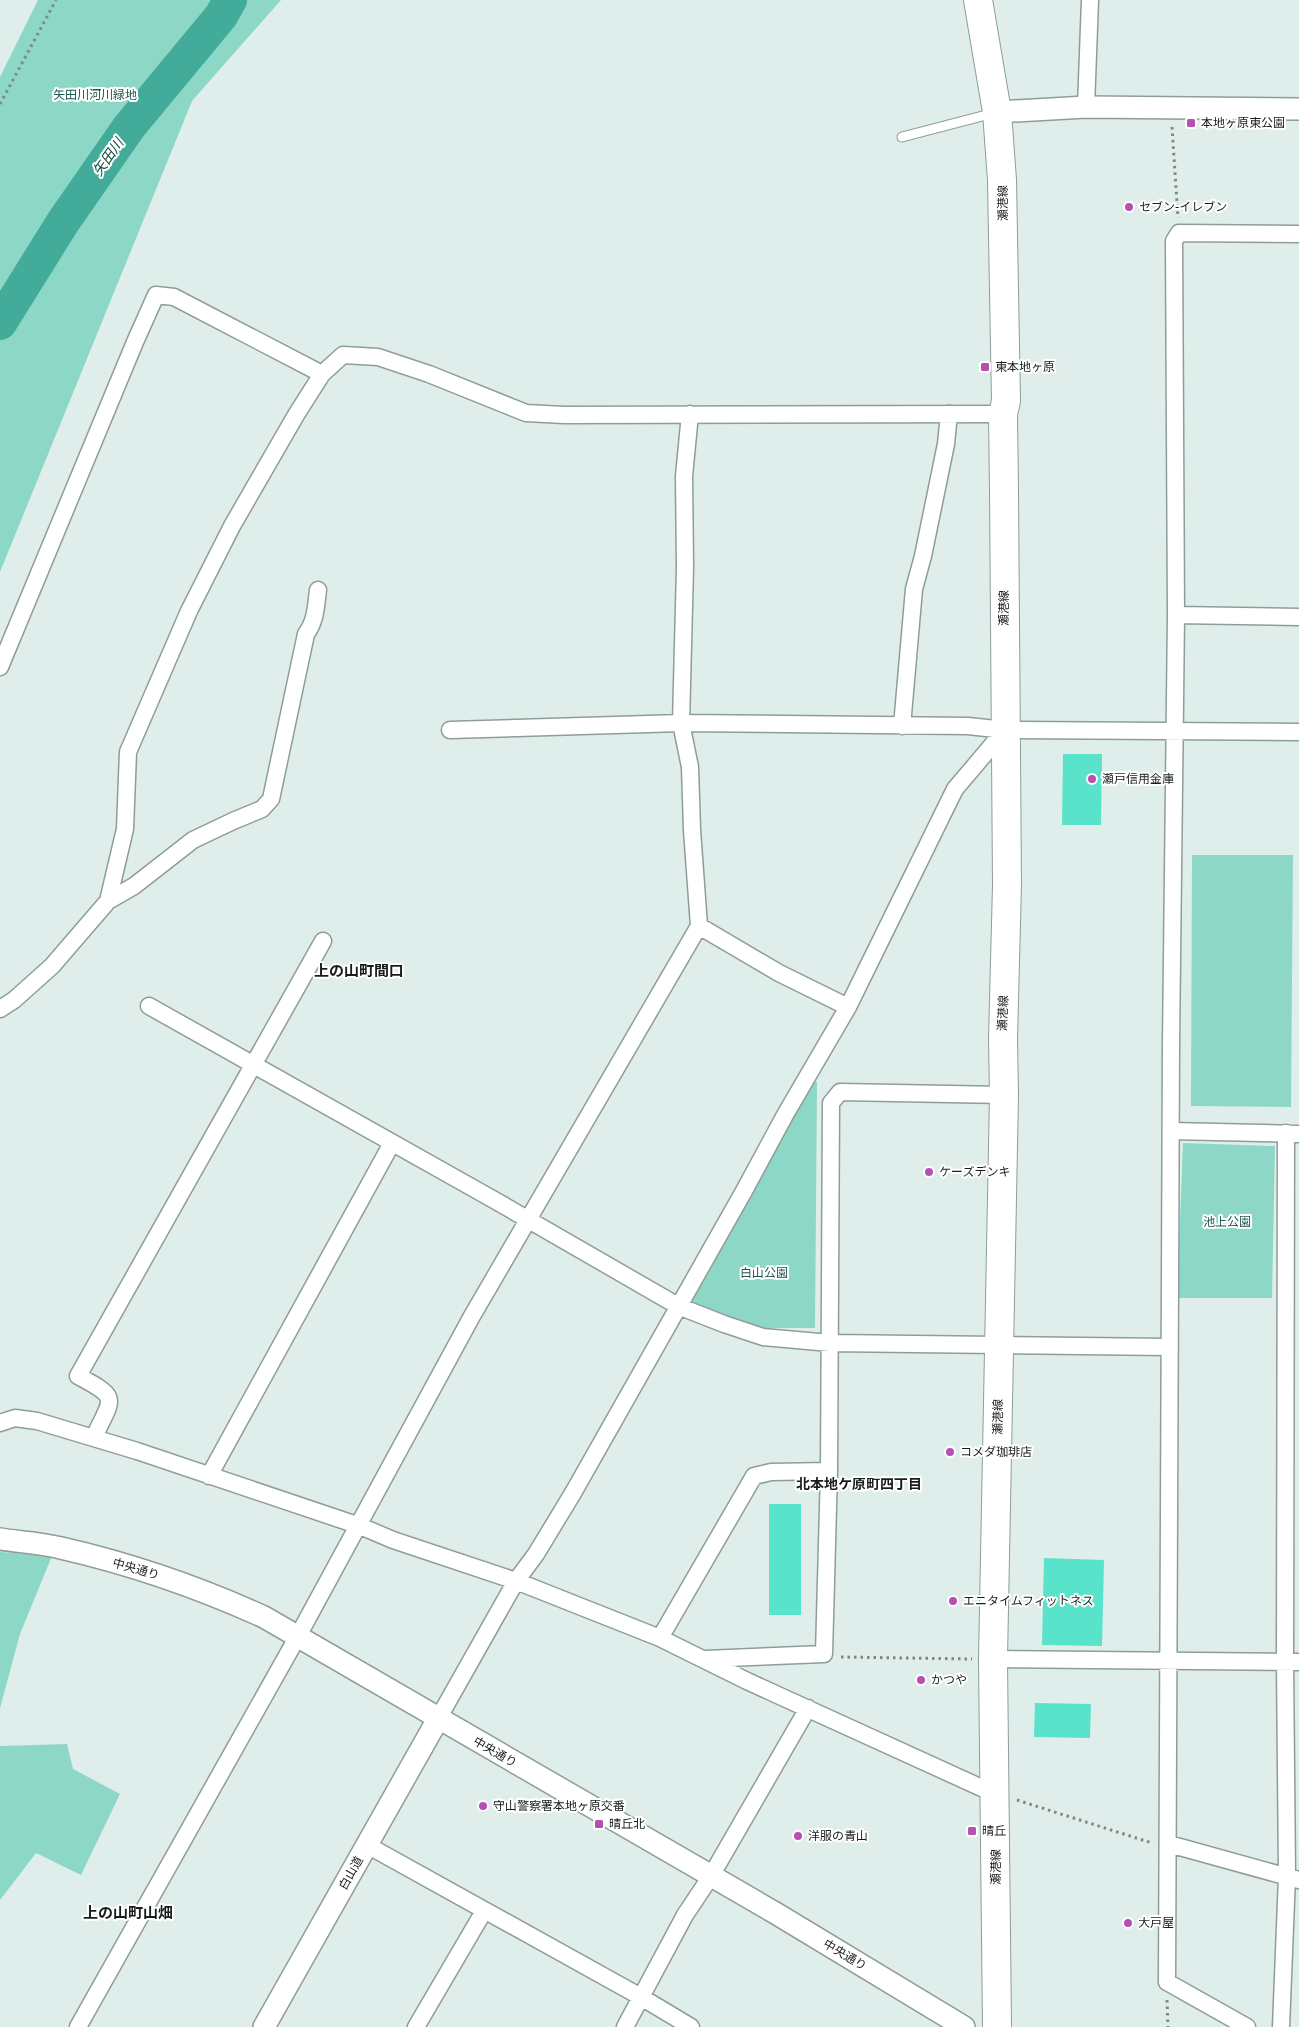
<svg xmlns="http://www.w3.org/2000/svg" width="1299" height="2027" font-family="'DejaVu Sans','Noto Sans JP',sans-serif">
<style>
.green{fill:#8dd7c7}
.lines{fill:none;stroke-linecap:round;stroke-linejoin:round}
.river{stroke:#43ab99;stroke-width:34}
.building{fill:#58e3ca}
.service-casing{stroke:#8f9d9a;stroke-width:11}
.minor-casing{stroke:#8f9d9a;stroke-width:19}
.tertiary-casing{stroke:#8f9d9a;stroke-width:24}
.trunk-casing{stroke:#8f9d9a;stroke-width:30}
.path{stroke:#7d8784;stroke-width:3;stroke-dasharray:2.5 4;stroke-linecap:butt}
.service{stroke:#fff;stroke-width:9}
.minor{stroke:#fff;stroke-width:16}
.tertiary{stroke:#fff;stroke-width:21}
.trunk{stroke:#fff;stroke-width:28}
.poi-dot{fill:#b74fb2;stroke:#fff;stroke-width:2}
.labels{text-anchor:middle;stroke-width:4;stroke-linejoin:round;paint-order:stroke}
.park-label{font-size:12px;fill:#1e574d;stroke:#fff}
.poi-label{font-size:12px;fill:#181d1c;stroke:#fff;text-anchor:start}
.street-label{font-size:12px;fill:#181d1c;stroke:#fff}
.water-label{font-size:14px;font-style:italic;fill:#0d4a40;stroke:#fff}
.neighbourhood-label{font-size:14px;font-weight:bold;fill:#181d1c;stroke:#fff}
.quarter-label{font-size:15px;font-weight:bold;fill:#181d1c;stroke:#fff}
</style>
<rect width="100%" height="100%" fill="#dfeeea"/>
<path class="green" d="M38,0H281L192,101L0,572V77Z
M1192,855H1293L1291,1107L1191,1106Z
M811,1082H817L815,1328H765L686,1305Z
M1183,1143L1275,1146L1272,1298H1177Z
M0,1552L52,1556L20,1634L0,1708Z
M67,1744L73,1769L120,1794L81,1875L36,1853L0,1900V1746Z"/>
<g class="lines">
<path class="river" d="M0,323L63,222L129,127L221,16L230,0"/>
</g>
<path class="building" d="M1063,754H1102L1101,825H1062Z
M769,1504H801V1615H769Z
M1044,1558L1104,1560L1102,1646L1042,1645Z
M1035,1703L1091,1704L1090,1738L1034,1737Z"/>
<g class="lines">
<defs>
<path id="service" d="M902,137L994,113"/>
<path id="minor" d="M1086,107L1090,0
M1176,615L1299,617
M0,667L135,342L156,295L174,297L322,374
M902,726L914,589L923,556L946,444L949,414
M450,730L681,723L968,726L1005,730L1299,732
M108,901L134,886L193,840L233,821L262,809L271,799L306,634C316,621 316,605 318,590
M699,926L779,973L848,1007
M149,1006L496,1201L678,1306L724,1324L763,1337L830,1343L1170,1347
M0,1009L14,1000L52,966L108,901L125,829L128,752L189,611L232,526L296,415L322,374L343,355L378,357L429,374L526,413L564,415L1003,414
M1171,1131L1299,1134
M0,1423L15,1418L37,1421L137,1451L360,1526L393,1540L516,1581L660,1638L747,1681L995,1794
M94,1437C113,1397 120,1398 78,1376L323,941
M209,1476L392,1143
M660,1638L754,1476L771,1472L829,1471
M705,1659L824,1654L829,1471L831,1103L840,1092L1004,1095
M993,1659L1299,1662
M438,1719L516,1581L536,1554L573,1493L744,1191L785,1115L848,1007L955,789L1005,730
M1169,1844L1299,1880
M367,1845L641,1997L691,2027
M78,2027L298,1636L472,1316L699,926L692,830L690,767L681,723L685,567L684,476L690,414
M416,2027L484,1911
M625,2027L685,1915L711,1876L808,1708
M1247,2027L1167,1982L1171,1044L1176,615L1174,241L1179,233L1299,234
M1281,2027L1287,1876L1285,1662L1286,1133"/>
<path id="tertiary" d="M997,112L1086,107L1299,109
M0,1539C20,1542 41,1543 61,1548C131,1564 198,1587 264,1617L777,1914L964,2027
M264,2027L438,1719"/>
<path id="trunk" d="M978,0L997,112L1002,180L1006,401L1003,414L1004,491L1007,885L1003,1039L1004,1095L993,1659L997,2027"/>
</defs>
<use href="#service" class="service-casing"/>
<use href="#minor" class="minor-casing"/>
<use href="#tertiary" class="tertiary-casing"/>
<use href="#trunk" class="trunk-casing"/>
<path class="path" d="M0,104L56,0
M1172,127L1178,218
M841,1657L972,1659
M1017,1800L1152,1843
M1167,2000L1168,2027"/>
<use href="#service" class="service"/>
<use href="#minor" class="minor"/>
<use href="#tertiary" class="tertiary"/>
<use href="#trunk" class="trunk"/>
</g>
<g class="poi-dot">
<rect x="1186" y="118" width="10" height="10" rx="2.5"/>
<circle cx="1129" cy="207" r="5"/>
<rect x="980" y="362" width="10" height="10" rx="2.5"/>
<circle cx="1092" cy="779" r="5"/>
<circle cx="929" cy="1172" r="5"/>
<circle cx="950" cy="1452" r="5"/>
<circle cx="953" cy="1601" r="5"/>
<circle cx="921" cy="1680" r="5"/>
<circle cx="483" cy="1806" r="5"/>
<rect x="594" y="1819" width="10" height="10" rx="2.5"/>
<rect x="967" y="1826" width="10" height="10" rx="2.5"/>
<circle cx="798" cy="1836" r="5"/>
<circle cx="1128" cy="1923" r="5"/>
</g>
<g class="labels">
<g class="park-label">
<text x="95" y="99">矢田川河川緑地</text>
<text x="1227" y="1226">池上公園</text>
<text x="764" y="1277">白山公園</text>
</g>
<g class="poi-label">
<text x="1201" y="127">本地ヶ原東公園</text>
<text x="1139" y="211">セブン-イレブン</text>
<text x="995" y="371">東本地ヶ原</text>
<text x="1102" y="783">瀬戸信用金庫</text>
<text x="939" y="1176">ケーズデンキ</text>
<text x="960" y="1456">コメダ珈琲店</text>
<text x="963" y="1605">エニタイムフィットネス</text>
<text x="931" y="1684">かつや</text>
<text x="493" y="1810">守山警察署本地ヶ原交番</text>
<text x="609" y="1828">晴丘北</text>
<text x="982" y="1835">晴丘</text>
<text x="808" y="1840">洋服の青山</text>
<text x="1138" y="1927">大戸屋</text>
</g>
<g class="street-label">
<text transform="translate(1003 203) rotate(-91)" y="4">瀬港線</text>
<text transform="translate(1004 608) rotate(-90)" y="4">瀬港線</text>
<text transform="translate(1003 1013) rotate(-88)" y="4">瀬港線</text>
<text transform="translate(998 1417) rotate(-89)" y="4">瀬港線</text>
<text transform="translate(136 1569) rotate(16)" y="4">中央通り</text>
<text transform="translate(495 1752) rotate(30)" y="4">中央通り</text>
<text transform="translate(996 1867) rotate(-90)" y="4">瀬港線</text>
<text transform="translate(351 1873) rotate(-61)" y="4">白山道</text>
<text transform="translate(845 1955) rotate(31)" y="4">中央通り</text>
</g>
<g class="water-label">
<text transform="translate(108 157) rotate(-55)" y="5">矢田川</text>
</g>
<g class="neighbourhood-label">
<text x="859" y="1489">北本地ケ原町四丁目</text>
</g>
<g class="quarter-label">
<text x="359" y="976">上の山町間口</text>
<text x="128" y="1918">上の山町山畑</text>
</g>
</g>
</svg>
